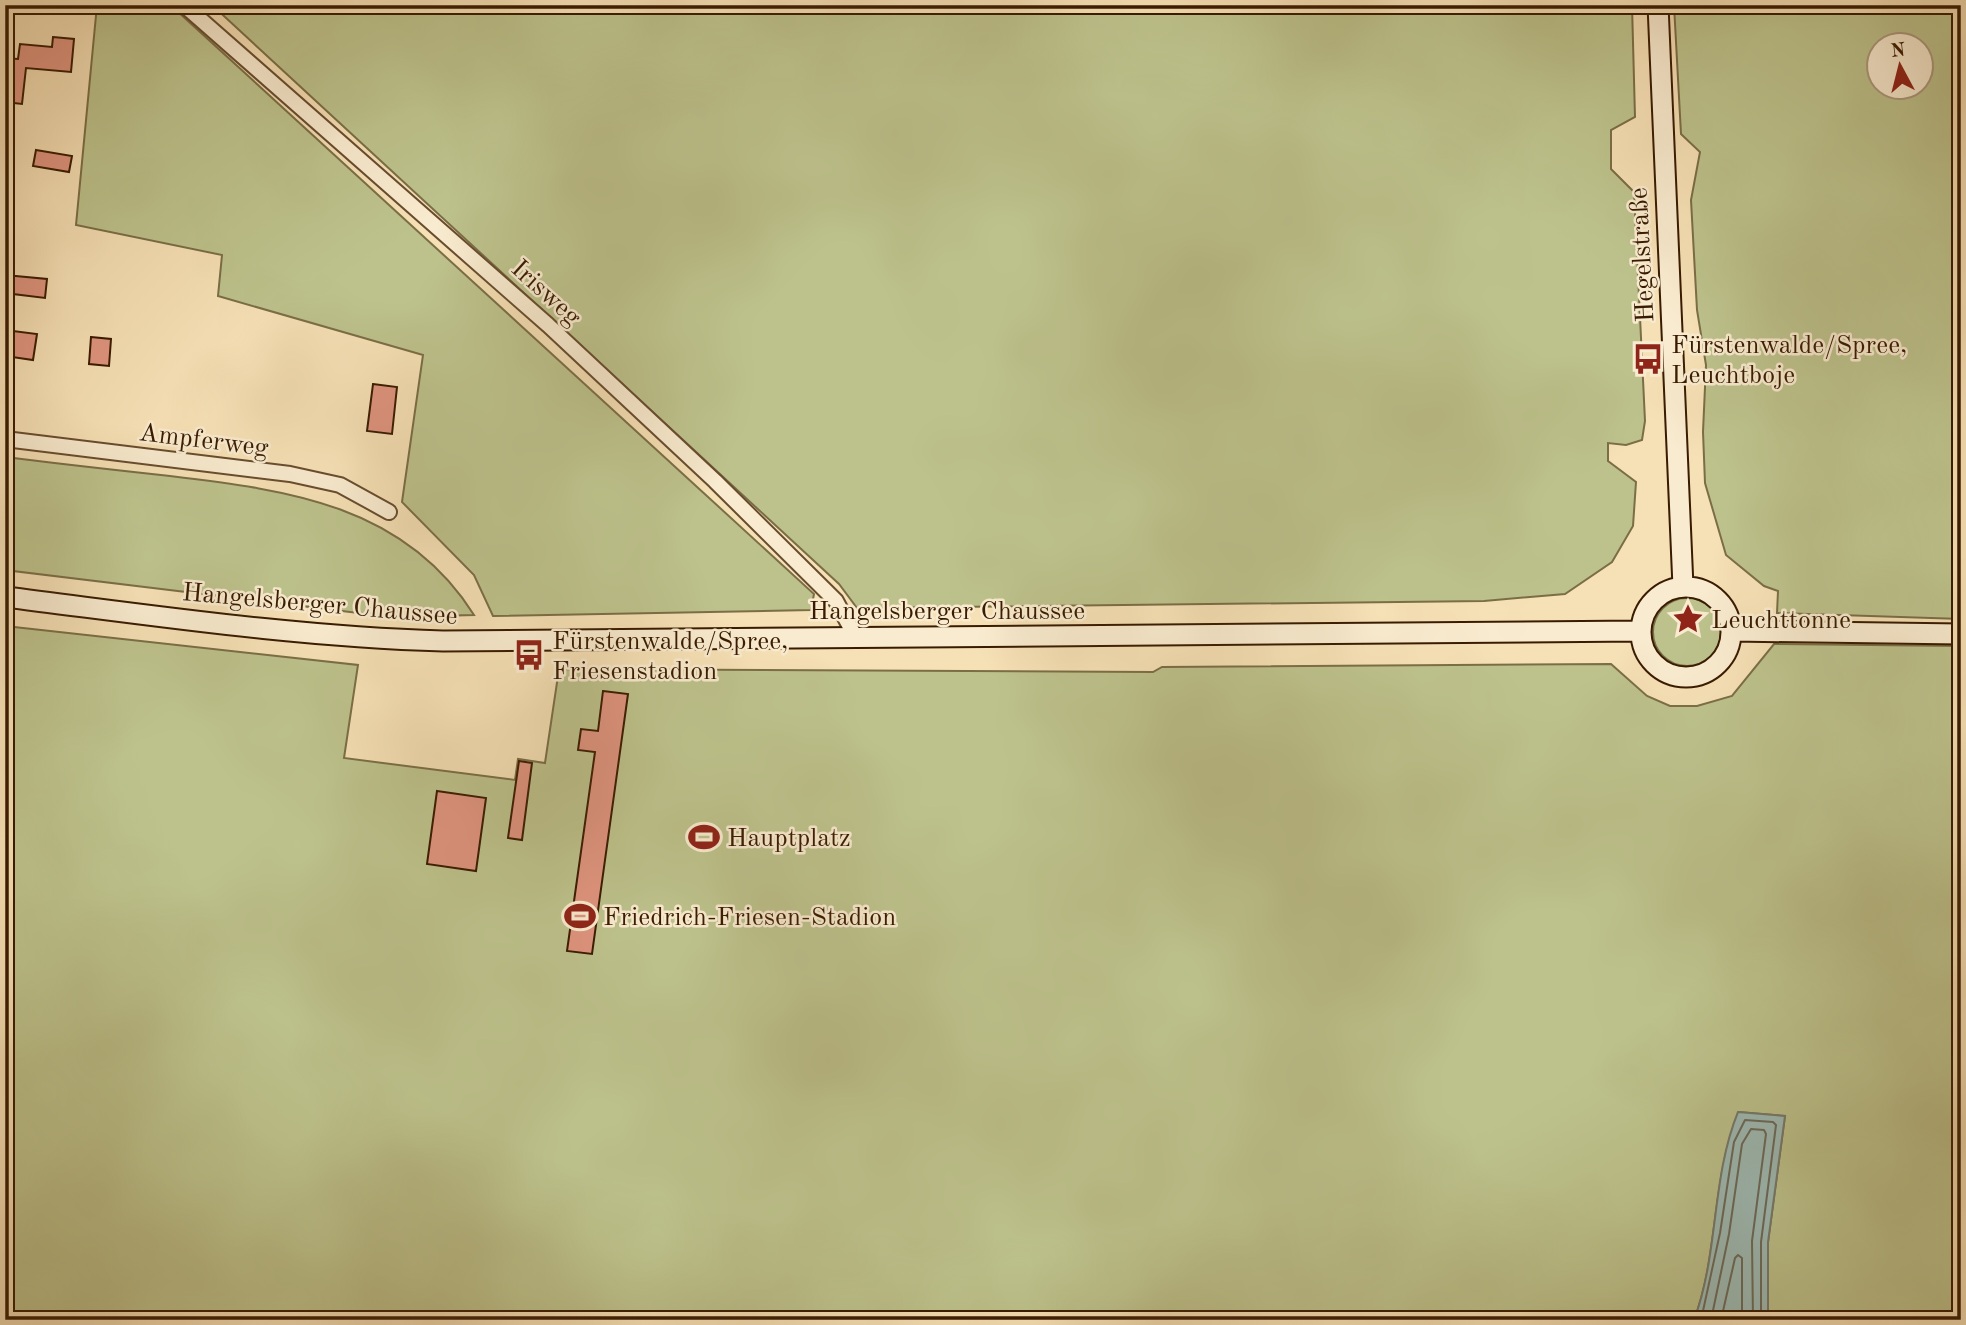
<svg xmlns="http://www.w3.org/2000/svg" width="1966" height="1325" font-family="'Old Standard TT',serif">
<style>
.green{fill:#bdc28c;stroke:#7b6e46;stroke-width:2;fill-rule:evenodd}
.water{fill:#9ebbb5;stroke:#767b6d;stroke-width:2}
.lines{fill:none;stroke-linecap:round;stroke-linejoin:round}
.shore{stroke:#6c6b5b;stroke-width:2}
.building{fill:#df947f;stroke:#391b01;stroke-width:2}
.minor-casing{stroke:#684c2e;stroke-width:18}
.secondary-casing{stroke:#391b01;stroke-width:23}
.minor{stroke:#f9ebcf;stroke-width:14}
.secondary{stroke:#f9ebcf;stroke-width:19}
.labels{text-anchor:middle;stroke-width:5;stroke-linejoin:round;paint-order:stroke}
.street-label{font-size:26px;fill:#391b01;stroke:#f9ebcf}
.poi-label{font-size:26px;fill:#391b01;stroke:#f9ebcf;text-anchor:start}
</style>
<rect width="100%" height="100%" fill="#f6e0b5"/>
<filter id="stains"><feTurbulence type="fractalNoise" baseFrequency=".00286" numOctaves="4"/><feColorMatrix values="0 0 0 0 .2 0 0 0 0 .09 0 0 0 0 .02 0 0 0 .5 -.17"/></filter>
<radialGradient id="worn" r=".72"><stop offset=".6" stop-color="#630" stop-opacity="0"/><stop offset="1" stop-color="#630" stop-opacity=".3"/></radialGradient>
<path class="green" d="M97,5H156L176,10L814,594L811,610L493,616L474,575L402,502L423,355L218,296L222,255L76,225Z
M212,5H1632L1635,117L1611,130V169L1634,192L1645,421L1642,440L1626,445L1608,443V461L1636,482L1633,526L1612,562L1565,594L1484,601L857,608L839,584Z
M1674,5H1961V619L1777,613L1778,591L1764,586L1726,555L1705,483L1703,432L1706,365L1697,310L1691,200L1700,152L1681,134ZM1878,46H1920V88H1878Z
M5,457C60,464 115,470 170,476C288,490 405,505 474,615L391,617L5,570Z
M1653 632a34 34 0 1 1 68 0a34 34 0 1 1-68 0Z
M5,626L358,665L344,758L515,780L518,759L545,763L559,669L1153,672L1162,667L1611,664L1647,696L1670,706H1697L1732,696L1774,644L1961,646V1320H1768V1242L1785,1116L1739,1112C1711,1178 1719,1254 1694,1320H5Z"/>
<path class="water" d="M1738,1112L1785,1116L1768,1242V1320H1694C1719,1254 1711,1178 1738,1112Z"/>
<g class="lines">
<path class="shore" d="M1701,1320L1720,1233L1734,1142L1745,1120L1773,1122L1776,1125L1761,1242V1320
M1711,1320L1729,1234L1742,1144L1751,1129L1764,1130L1766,1134L1752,1241L1753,1320
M1721,1320L1735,1258L1738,1255L1742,1258V1320"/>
</g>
<path class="building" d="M53,37L74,39L71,72L26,68L22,104L5,102V58L18,59L20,44L52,47Z
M36,150L72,156L69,172L33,166Z
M5,275L47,279L45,298L5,293Z
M5,330L37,334L33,360L5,356Z
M91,337L111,339L109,366L89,364Z
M373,384L397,387L392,434L367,431Z
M603,691L628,694L592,954L567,951L595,752L578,750L581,729L598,731Z
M519,761L532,763L522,840L508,838Z
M437,791L486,798L476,871L427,864Z"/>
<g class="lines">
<defs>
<path id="minor" d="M184,5L548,325L715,481L836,601L855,636
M5,439L290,474L340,485L389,512"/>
<path id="secondary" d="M1658,5L1683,587
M1641 632a45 45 0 1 1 90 0a45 45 0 1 1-90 0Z
M5,597C151,615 297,637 443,641L1640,631
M1732,631L1961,634"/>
</defs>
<use href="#minor" class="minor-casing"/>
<use href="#secondary" class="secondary-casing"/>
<use href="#minor" class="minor"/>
<use href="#secondary" class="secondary"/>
</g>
<defs>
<symbol id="bus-bare" viewBox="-9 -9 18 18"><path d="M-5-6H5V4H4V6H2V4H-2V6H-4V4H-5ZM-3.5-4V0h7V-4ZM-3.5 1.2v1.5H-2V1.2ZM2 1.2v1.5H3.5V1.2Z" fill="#8f2418" stroke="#f9ebcf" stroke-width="2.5" paint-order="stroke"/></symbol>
<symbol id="sight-bare" viewBox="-9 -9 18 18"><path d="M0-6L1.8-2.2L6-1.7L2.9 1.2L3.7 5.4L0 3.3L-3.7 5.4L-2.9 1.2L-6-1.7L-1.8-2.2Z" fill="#8f2418" stroke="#f9ebcf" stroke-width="2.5" paint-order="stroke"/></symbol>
<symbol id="stadium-bare" viewBox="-9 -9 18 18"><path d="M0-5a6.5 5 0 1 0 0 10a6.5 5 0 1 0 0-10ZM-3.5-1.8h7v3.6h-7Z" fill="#8f2418" stroke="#f9ebcf" stroke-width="2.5" paint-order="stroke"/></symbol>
</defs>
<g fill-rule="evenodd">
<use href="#bus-bare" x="1626" y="337" width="44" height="44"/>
<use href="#sight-bare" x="1666" y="597" width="44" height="44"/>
<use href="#bus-bare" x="507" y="633" width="44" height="44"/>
<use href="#stadium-bare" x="682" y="815" width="44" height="44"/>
<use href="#stadium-bare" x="558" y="894" width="44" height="44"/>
</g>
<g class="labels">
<g class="street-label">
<text transform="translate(1641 255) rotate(-93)" y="9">Hegelstraße</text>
<text transform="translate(547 292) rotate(42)" y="9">Irisweg</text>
<text transform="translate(204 439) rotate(7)" y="9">Ampferweg</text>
<text transform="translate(320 603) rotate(5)" y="9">Hangelsberger Chaussee</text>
<text x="947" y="619">Hangelsberger Chaussee</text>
</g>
<g class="poi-label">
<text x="1671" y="353">Fürstenwalde/Spree,<tspan x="1671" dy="30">Leuchtboje</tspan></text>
<text x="1711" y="628">Leuchttonne</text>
<text x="552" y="649">Fürstenwalde/Spree,<tspan x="552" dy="30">Friesenstadion</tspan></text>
<text x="727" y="846">Hauptplatz</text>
<text x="603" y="925">Friedrich-Friesen-Stadion</text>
</g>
</g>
<rect width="1966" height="1325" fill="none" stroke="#f6e0b5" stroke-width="28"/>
<rect x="7" y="7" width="1952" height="1311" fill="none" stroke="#391b01" stroke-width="3.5"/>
<rect x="14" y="14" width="1938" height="1297" fill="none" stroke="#391b01" stroke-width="2"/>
<g transform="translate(1900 66) rotate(353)"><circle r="33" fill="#f9ebcf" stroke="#ac987d" stroke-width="2"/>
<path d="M0-5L12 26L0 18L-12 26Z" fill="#8f2418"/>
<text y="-10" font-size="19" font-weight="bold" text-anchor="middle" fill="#391b01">N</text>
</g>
<rect width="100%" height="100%" filter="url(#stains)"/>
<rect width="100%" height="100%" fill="url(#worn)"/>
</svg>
